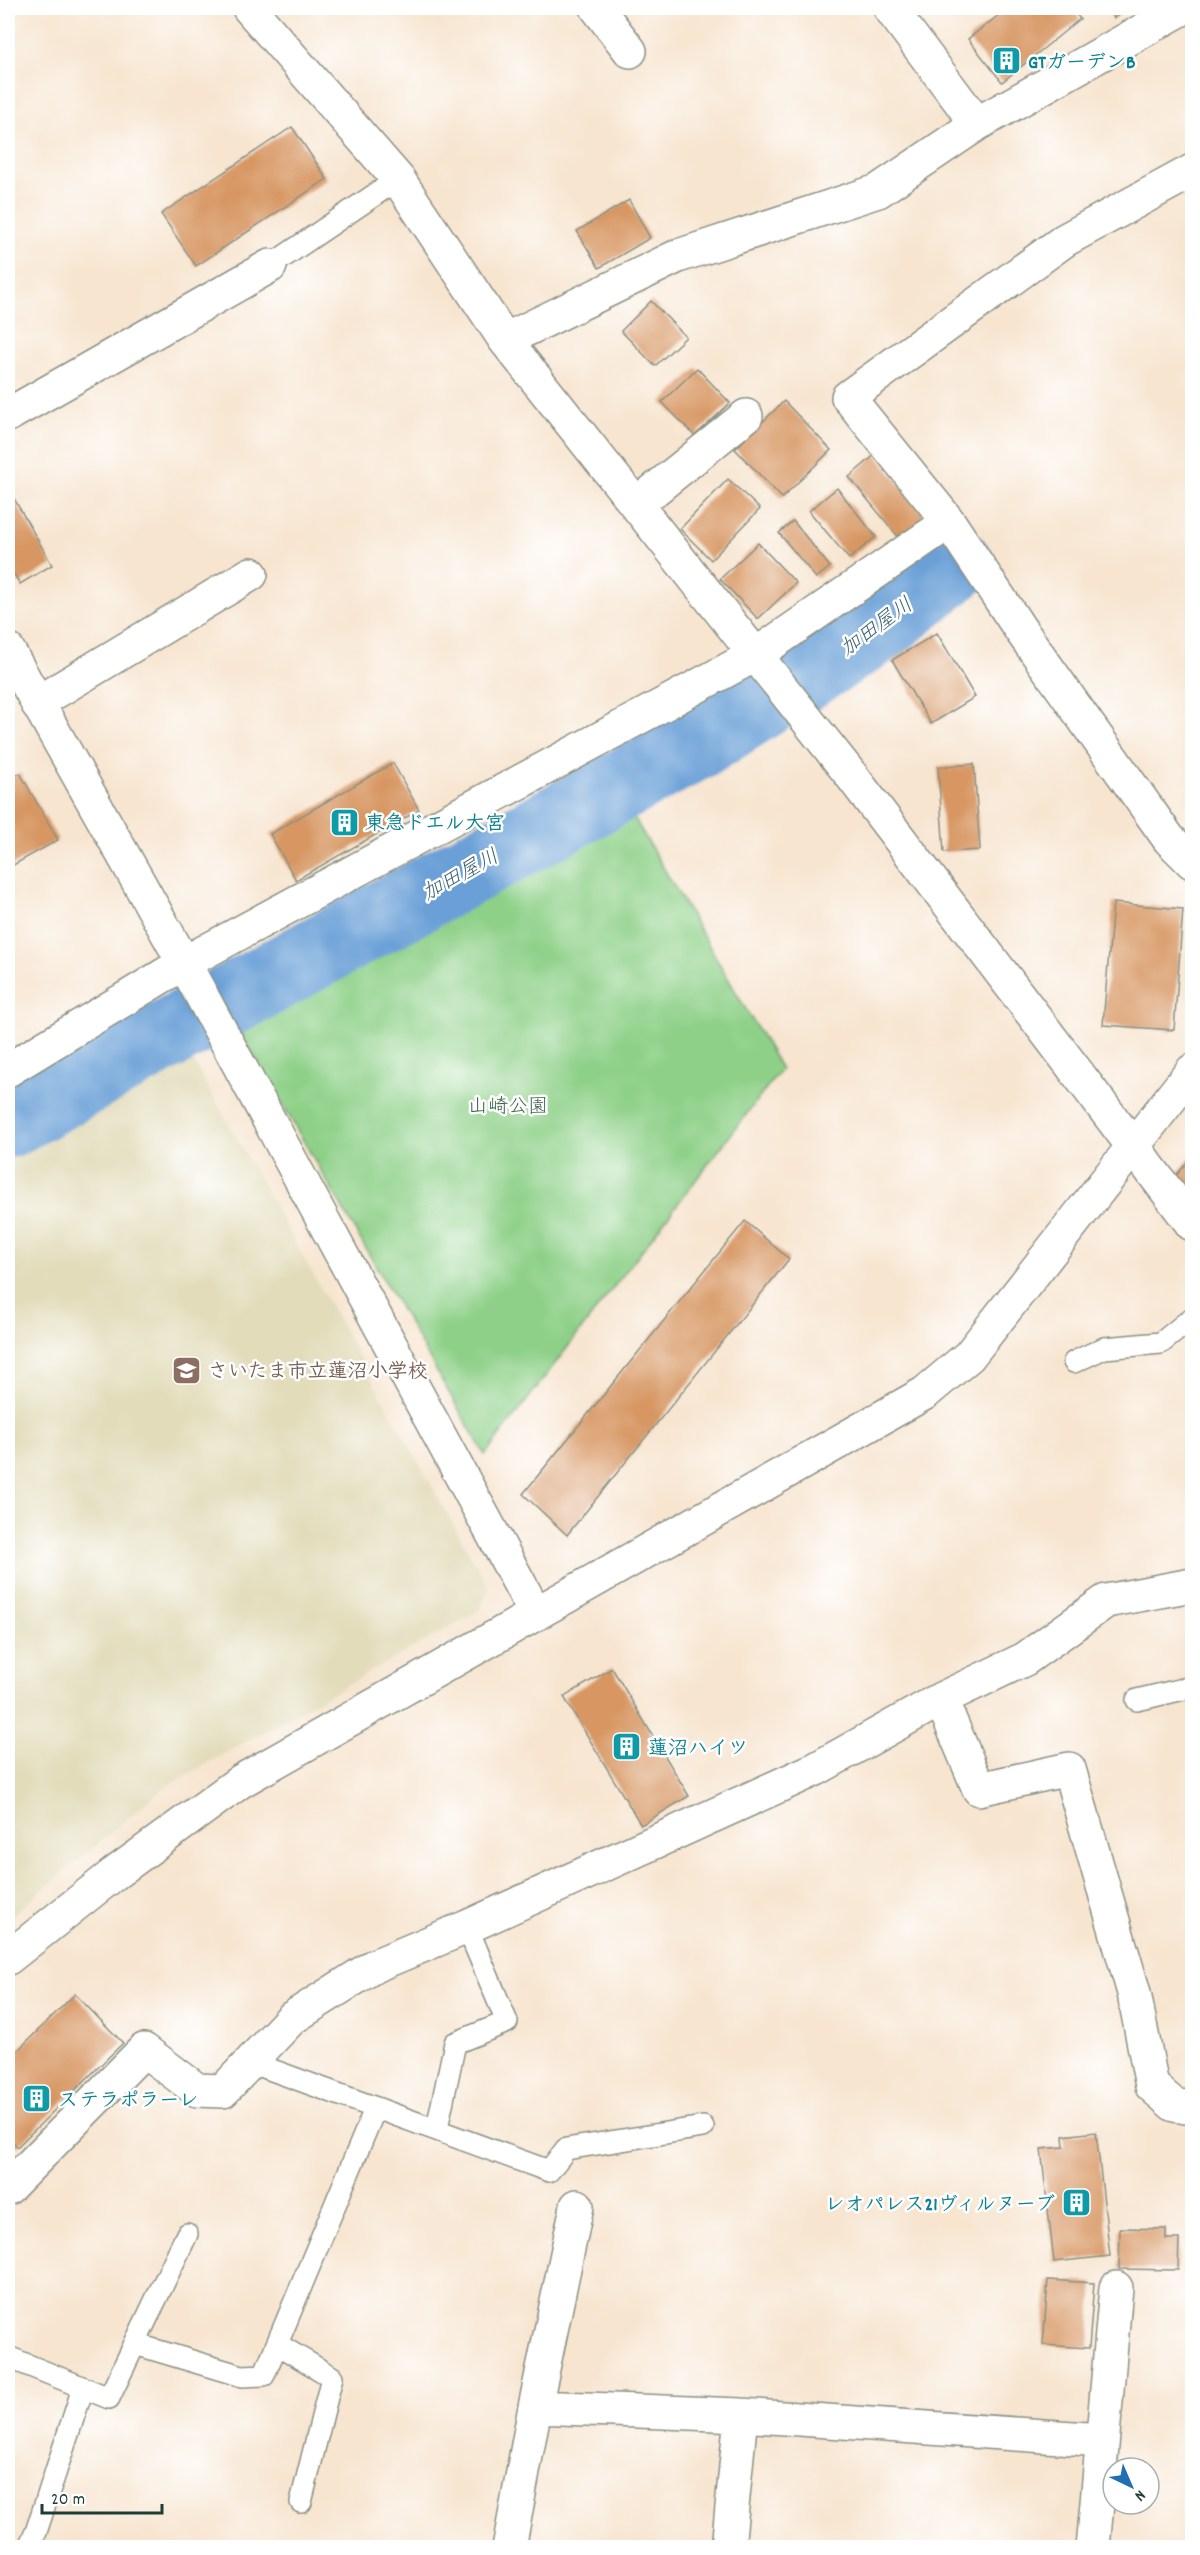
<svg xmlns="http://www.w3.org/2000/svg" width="1200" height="2555" font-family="Dekko,'Klee One',sans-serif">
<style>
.built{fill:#e2dcba}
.green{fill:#8ed088;stroke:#56865e;stroke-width:1.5}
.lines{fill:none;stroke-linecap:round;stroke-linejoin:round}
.river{stroke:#6aa0d7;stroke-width:72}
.building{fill:#d79662}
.lane-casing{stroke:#8b9182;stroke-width:24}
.street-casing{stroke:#8b9182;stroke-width:36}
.secondary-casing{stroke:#8b9182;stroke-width:36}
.lane{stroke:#fff;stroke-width:21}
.street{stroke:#fff;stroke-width:33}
.secondary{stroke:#fff;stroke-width:33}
.labels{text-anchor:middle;stroke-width:5;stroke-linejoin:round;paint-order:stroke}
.culture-label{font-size:20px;font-weight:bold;fill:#0d838f;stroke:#fff;text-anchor:start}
.park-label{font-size:20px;fill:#3b6249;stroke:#fff}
.education-label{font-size:20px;font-weight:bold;fill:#785e54;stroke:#fff;text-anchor:start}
.water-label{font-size:21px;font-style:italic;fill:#39606d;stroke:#fff}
</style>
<rect width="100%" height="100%" fill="#fff"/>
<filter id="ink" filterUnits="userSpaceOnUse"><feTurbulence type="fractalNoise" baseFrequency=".0167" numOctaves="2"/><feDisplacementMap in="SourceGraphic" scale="12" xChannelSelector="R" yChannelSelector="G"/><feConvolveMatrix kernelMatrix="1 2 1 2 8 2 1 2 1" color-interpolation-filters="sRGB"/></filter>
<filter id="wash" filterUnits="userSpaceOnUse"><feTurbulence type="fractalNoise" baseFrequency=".008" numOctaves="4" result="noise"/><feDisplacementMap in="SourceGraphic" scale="24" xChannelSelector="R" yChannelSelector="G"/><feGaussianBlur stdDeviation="1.35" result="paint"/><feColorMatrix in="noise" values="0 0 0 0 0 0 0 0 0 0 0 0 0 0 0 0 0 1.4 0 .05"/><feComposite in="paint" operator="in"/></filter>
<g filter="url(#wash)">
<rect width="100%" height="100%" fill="#f7e5d0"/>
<path class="built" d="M188,1052L489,1588L480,1610L165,1787L8,1919V1151Z"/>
<path class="green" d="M630,811L781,1069L485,1455L240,1031Z"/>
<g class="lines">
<path class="river" d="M8,1122L704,740L878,628L957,564"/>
</g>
<g id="blocks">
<path class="building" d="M1008,8H1071L1080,19L1002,82L968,39Z
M1106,8H1128L1114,18Z
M292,127L327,179L196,266L161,214Z
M629,200L650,238L599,268L577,231Z
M651,301L686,337L655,366L621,331Z
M697,368L730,403L695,436L662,402Z
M784,401L831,450L782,498L735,449Z
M876,454L928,519L901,540L849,477Z
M728,479L760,509L711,560L680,529Z
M8,488L52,565L20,584L12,571L8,573Z
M837,488L876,537L849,559L809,511Z
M793,521L830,567L816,578L779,533Z
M758,543L796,583L758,619L720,579Z
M937,633L975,697L931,724L892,660Z
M393,763L419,810L296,880L270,834Z
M974,764L980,850L944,852L938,767Z
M20,773L58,840L8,868V780Z
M1113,903L1183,909L1174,1030L1103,1025Z
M1192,1156V1199L1171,1182Z
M745,1221L789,1259L567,1535L523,1494Z
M612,1668L689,1796L641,1825L564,1697Z
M75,1994L123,2043L17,2147L8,2137V2060Z
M1096,2132L1110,2256L1054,2262L1041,2149L1064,2147L1063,2136Z
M1120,2228L1166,2229V2239H1179L1178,2270L1119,2269Z
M1048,2280L1094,2283L1089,2348L1043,2345Z"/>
</g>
</g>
<g filter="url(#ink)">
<use href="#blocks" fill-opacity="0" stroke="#8b9182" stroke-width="1.5"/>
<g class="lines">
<defs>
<path id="lane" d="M270,266L398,179
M1074,1362L1104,1348L1161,1343L1192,1318
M1137,1700L1192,1687
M250,2062L549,2171L566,2149L703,2127
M437,2128L455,2043L507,2022L467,1927
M135,2344L242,2376L264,2375L375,2109
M277,2344L332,2377L301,2502
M8,2357L109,2398L187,2234
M28,2548L36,2532L83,2388"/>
<path id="street" d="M249,8L398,179L505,340L851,775L1192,1224
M597,8L630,51
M890,8L977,124
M1192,171L1065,240L848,397L949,522L1020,629L1169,839L1192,862
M505,340L678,256L878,191L977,124L1183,8
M8,415L270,266
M637,504L746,416
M37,703L251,574
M8,1070L184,963L757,654L949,522
M941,1699L979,1789L1069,1769L1134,1993L1152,2086L1174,2105L1192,2108
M8,2188L144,2050L197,2090L223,2091L292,2018L374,1966L467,1927L816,1769L941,1699L1025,1659L1106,1601L1192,1585
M535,2407L741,2415L1102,2440
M509,2548L535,2407L577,2206
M728,2548L741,2415
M1093,2548L1116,2288"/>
<path id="secondary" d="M8,650L184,963L536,1614
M8,1958L114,1874L241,1781L925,1393L969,1356L1192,1071"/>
</defs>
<use href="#lane" class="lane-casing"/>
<use href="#street" class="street-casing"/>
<use href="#secondary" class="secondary-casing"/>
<use href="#lane" class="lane"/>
<use href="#street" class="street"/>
<use href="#secondary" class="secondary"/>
</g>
</g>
<defs>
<symbol id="building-square" viewBox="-11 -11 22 22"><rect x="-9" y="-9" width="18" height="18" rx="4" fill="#0f9aa8" stroke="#fff"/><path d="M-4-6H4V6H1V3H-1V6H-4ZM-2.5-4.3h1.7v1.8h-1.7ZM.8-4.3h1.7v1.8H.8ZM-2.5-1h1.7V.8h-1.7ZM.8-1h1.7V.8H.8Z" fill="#fff"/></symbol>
<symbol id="school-square" viewBox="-11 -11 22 22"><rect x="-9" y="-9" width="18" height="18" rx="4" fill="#8d6e63" stroke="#fff"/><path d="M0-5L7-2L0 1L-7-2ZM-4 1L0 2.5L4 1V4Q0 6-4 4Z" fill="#fff"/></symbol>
</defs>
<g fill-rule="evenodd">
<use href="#building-square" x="990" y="44" width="33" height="33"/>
<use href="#building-square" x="328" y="806" width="33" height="33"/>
<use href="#school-square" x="170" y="1354" width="33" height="33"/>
<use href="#building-square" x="610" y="1730" width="33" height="33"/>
<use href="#building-square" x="20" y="2082" width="33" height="33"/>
<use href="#building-square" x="1060" y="2186" width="33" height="33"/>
</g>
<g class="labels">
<g class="culture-label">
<text x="1028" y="68">GTガーデンB</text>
<text x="365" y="829">東急ドエル大宮</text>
<text x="648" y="1754">蓮沼ハイツ</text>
<text x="58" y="2106">ステラポラーレ</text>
<text x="1055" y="2210" text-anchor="end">レオパレス21ヴィルヌーブ</text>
</g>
<g class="park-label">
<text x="508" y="1112">山崎公園</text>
</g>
<g class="education-label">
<text x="208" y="1377">さいたま市立蓮沼小学校</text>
</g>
<g class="water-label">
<text transform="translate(876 626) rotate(-36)" y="7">加田屋川</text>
<text transform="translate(460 874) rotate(-29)" y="7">加田屋川</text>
</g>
</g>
<rect width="1200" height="2555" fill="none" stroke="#fff" stroke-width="30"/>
<g transform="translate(1131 2486) rotate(136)"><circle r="28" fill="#ffffff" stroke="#a5b1ae" stroke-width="1.5"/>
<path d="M0-4.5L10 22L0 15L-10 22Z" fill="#1f6fb2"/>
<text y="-9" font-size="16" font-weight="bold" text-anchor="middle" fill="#1f3d34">N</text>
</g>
<path d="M42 2504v9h120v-9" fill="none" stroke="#1f3d34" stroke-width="3"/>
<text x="51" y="2504" font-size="18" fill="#1f3d34" stroke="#ffffff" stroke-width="4.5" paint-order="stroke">20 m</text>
</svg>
